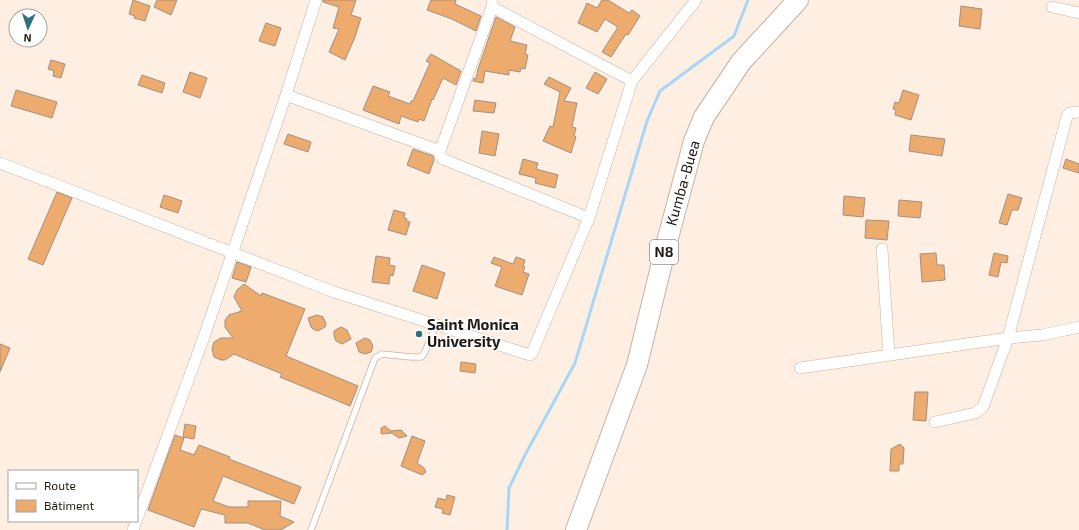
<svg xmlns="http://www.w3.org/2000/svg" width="1079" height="530" font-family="'Exo 2',sans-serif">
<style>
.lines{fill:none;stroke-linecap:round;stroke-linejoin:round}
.stream{stroke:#a7d7f7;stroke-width:3}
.building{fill:#edab6d;stroke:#a19082}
.lane-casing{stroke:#c4b3a3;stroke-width:7}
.street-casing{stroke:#c4b3a3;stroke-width:12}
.highway-casing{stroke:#c4b3a3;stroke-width:22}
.lane{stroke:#fff;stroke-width:5.5}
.street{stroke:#fff;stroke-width:11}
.highway{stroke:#fff;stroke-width:20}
.poi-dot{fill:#2b717f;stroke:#fff;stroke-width:1.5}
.labels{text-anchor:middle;stroke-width:3.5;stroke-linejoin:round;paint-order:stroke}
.shield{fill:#fff;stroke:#635e5a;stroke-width:1}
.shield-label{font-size:14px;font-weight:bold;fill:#201914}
.street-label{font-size:15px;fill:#201914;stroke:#fff}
.poi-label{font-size:15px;font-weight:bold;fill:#201914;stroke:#fff;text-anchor:start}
</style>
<rect width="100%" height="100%" fill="#feefe2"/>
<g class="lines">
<path class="stream" d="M507,530L509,488L525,455L575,363L647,121L660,91L734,36L748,0"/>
</g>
<path class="building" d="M133,0L150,6L145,21L134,18L135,16L129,14Z
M157,0H177L171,15L154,7Z
M323,0H356L351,15L361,18L355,37L345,60L329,52L339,29L333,28L339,7L323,2Z
M431,0H456L455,4L481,16L476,31L452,19L427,10Z
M602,0H608L629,13L632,10L640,16L628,35L626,34L611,57L602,52L618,27L605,19L597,32L578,23L587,3L597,8Z
M961,6L982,9L980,29L959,26Z
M496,17L515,27L510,41L527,45L525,54L528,55L525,69L521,68L520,72L509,70V75L485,71L483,83L473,81L474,78L476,79L478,69Z
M266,23L281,28L275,46L259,41Z
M431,54L461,71L456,85L443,78L433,100L432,99L424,121L419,119L418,122L401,116L399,124L363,110L373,86L390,92L388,96L410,104L411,101H413L430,63L426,61Z
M51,60L65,64L61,78L53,76L54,71L48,69Z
M190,72L207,78L200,98L183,92Z
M595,72L607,79L598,94L586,88Z
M142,75L165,83L162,93L138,85Z
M549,77L571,88L564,101L577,103L572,127L576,128L574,136L576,137L571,153L543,141L550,126L553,127L560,92L544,84Z
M16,90L57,102L52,118L11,106Z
M903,90L919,95L911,120L895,115L896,110L893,109L895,102L899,103Z
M475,100L496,103L494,113L473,111Z
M482,131L499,134L495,156L479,153Z
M288,134L311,142L308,152L284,144Z
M911,135L945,139L942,156L909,151Z
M413,149L433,156L434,160L429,174L407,165Z
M523,159L538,163L536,169L558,175L555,188L535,183L536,178L519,174Z
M1066,159L1079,164V173L1063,168Z
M57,192L72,198L43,265L28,259Z
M1008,194L1022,198L1018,210H1012L1007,225L999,223Z
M164,195L182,201L178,213L160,207Z
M844,196L865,198L863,217L843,215Z
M899,200L922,202L920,218L898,216Z
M394,210L405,213L404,218L407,219L406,221L410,222L406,235L388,230Z
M866,220L889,221L887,240L865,238Z
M936,253L937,265H944L945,280L922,282L920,254Z
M994,253L1008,256L1007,263L1001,262L998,277L989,275Z
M376,256L390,258L389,265L395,266L393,276L390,275L389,284L372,282Z
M494,257L513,264L516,257L525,260L523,267H525L523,272L529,274L522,295L495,286L502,267L491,263Z
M237,262L251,267L246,282L232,278Z
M422,265L445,273L437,299L413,291Z
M244,284L261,296L262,293L305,309L286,356L358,386L350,406L280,377L282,374L234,354L225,360H221L214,357L212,349L214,342L221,338H233L225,327V320L229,315L242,311L234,297L237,290Z
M317,315L323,317L326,323L325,327L318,331L313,329L311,327L308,318Z
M341,327L347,330L351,339L342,344L336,341L334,336V331Z
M365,338L370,340L373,346L371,352L365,354L359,352L356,343Z
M0,344L10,348L0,372Z
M461,362L476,364L475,373L460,371Z
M915,392H928L926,421L913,420Z
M185,424L196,426L194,439L183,437Z
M385,426L391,431L401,430L407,436L399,438L392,433L382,434L381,433V428Z
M175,435L184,438L180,450L194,455L199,445L230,457L229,459L301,487L294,504L223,476L213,501L229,507H248V501H281L280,516L294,522L281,530H265L248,523H225V515L201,509L194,527L148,510Z
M412,436L425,441L417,463L424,468L426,472L422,475L401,466Z
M900,444L904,448L903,464H899V471H890L891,449Z
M447,495L455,497L450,515L442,513L443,509L435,507L438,498L446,500Z"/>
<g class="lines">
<defs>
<path id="lane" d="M311,530L375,358L382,354L411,357H421L424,354L436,325"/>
<path id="street" d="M492,0V7L440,151V156L443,159L589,218
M492,7L632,81
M1052,7L1079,13
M286,95L440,151
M0,163L334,292L530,355L532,353L589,218L632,81L696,0
M882,249L889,355
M800,368L1008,338L1042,335L1079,327
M935,422L975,413L983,407L1008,338L1067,116L1070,113L1079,112
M137,519L205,334L286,95L316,0
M133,530L136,521"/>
<path id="highway" d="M576,530L637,365L668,238L694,141L704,117L741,62L798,0"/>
</defs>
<use href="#lane" class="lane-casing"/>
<use href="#street" class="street-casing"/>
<use href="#highway" class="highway-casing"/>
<use href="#lane" class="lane"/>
<use href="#street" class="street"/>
<use href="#highway" class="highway"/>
</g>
<circle class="poi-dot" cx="419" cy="334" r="4"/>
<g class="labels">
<rect class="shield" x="650" y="240" width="28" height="24" rx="3"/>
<g class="shield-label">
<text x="664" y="257">N8</text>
</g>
<g class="street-label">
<text transform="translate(683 183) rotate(-74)" y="5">Kumba-Buea</text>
</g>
<g class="poi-label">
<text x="427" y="330">Saint Monica<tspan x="427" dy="17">University</tspan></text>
</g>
</g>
<rect x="8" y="470" width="130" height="52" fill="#ffffff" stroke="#a6a3a1"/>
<rect x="16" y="483" width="20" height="6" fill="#ffffff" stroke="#a6a3a1"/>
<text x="44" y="490" font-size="12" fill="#201914">Route</text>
<rect x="16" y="500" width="20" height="12" fill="#edab6d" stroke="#a6a3a1"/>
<text x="44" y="510" font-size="12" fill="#201914">Bâtiment</text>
<g transform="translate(28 28) rotate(183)"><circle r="19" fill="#ffffff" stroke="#a6a3a1"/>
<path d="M0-3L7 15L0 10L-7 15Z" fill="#2b717f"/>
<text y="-6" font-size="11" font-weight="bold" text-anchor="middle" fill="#201914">N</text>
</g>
</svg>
